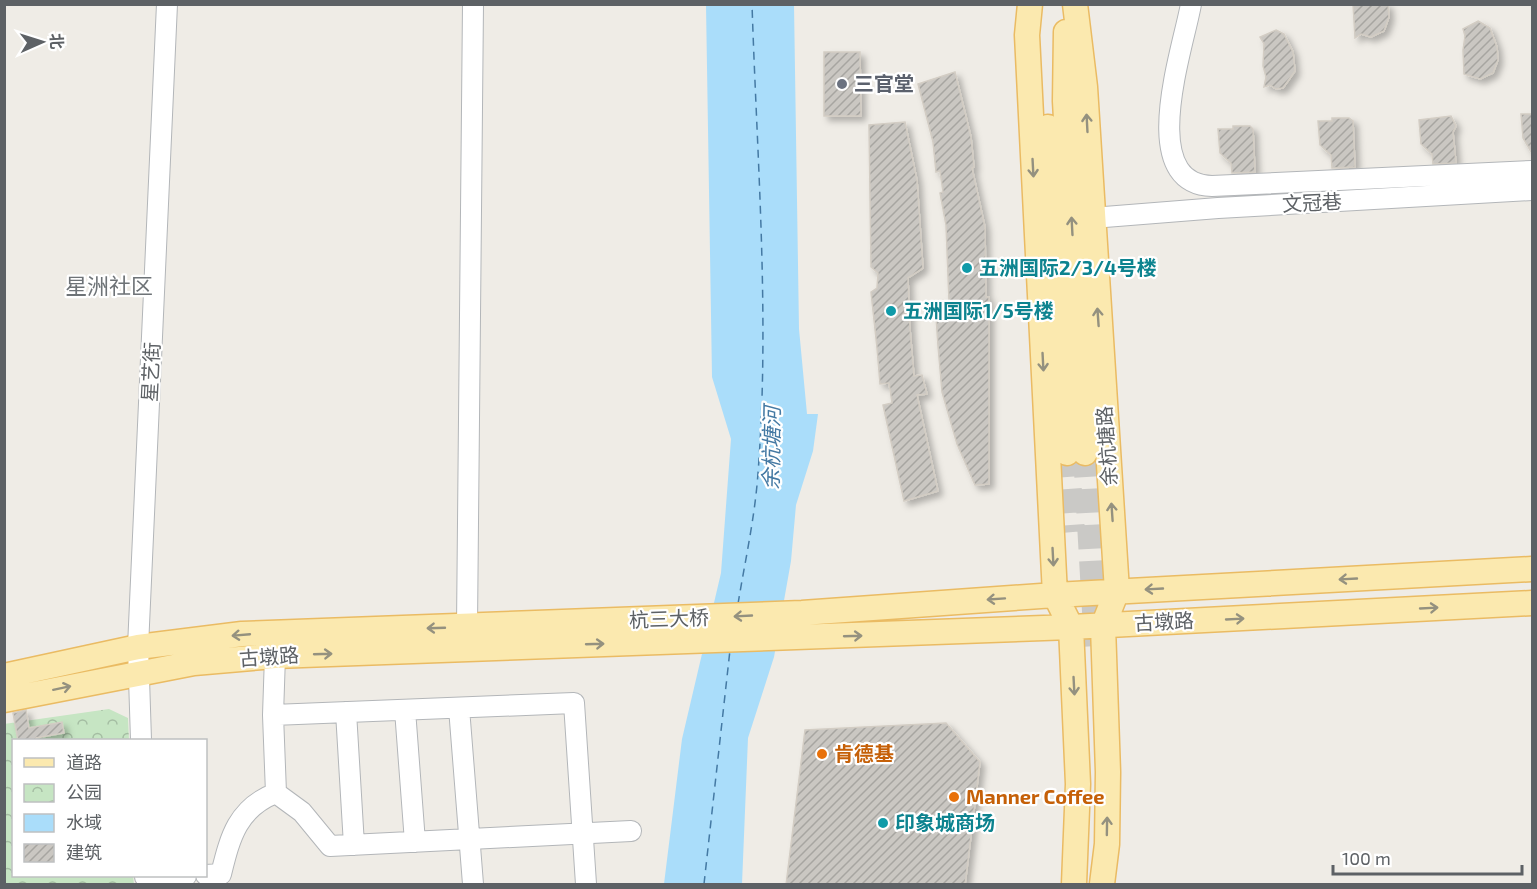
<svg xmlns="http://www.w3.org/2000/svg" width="1537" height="889" font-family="'Exo 2','Noto Sans SC',sans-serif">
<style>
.park{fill:url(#park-crowns)}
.water{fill:#aaddfa}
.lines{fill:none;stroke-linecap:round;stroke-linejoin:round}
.ferry{stroke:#4479a3;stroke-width:1.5;stroke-dasharray:8 6;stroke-linecap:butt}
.building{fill:url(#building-hatch);stroke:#d3cdc4;stroke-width:1.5;filter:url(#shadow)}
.major-tunnel{stroke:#cac9c6;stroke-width:24;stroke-dasharray:24 12;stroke-linecap:butt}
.minor-casing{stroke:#b3b6b9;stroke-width:22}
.major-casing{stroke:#eabb63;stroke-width:27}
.minor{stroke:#fff;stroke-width:20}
.major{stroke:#fbe9af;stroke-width:24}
.oneway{stroke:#94917f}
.worship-dot{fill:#6b7280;stroke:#fff;stroke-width:2}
.culture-dot{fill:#0f9aa8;stroke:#fff;stroke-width:2}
.food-dot{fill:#e8710a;stroke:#fff;stroke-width:2}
.labels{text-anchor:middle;stroke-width:4.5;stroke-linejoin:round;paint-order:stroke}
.worship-label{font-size:20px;font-weight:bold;fill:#5b616d;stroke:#fff;text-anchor:start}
.street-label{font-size:20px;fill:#5d6165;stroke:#fff}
.culture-label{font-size:20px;font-weight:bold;fill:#0d838f;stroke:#fff;text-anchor:start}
.food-label{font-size:20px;font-weight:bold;fill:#c56008;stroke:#fff;text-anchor:start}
.water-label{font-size:21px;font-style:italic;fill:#4479a3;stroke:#fff}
.quarter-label{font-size:22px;fill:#6e7377;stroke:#fff}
</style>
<defs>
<pattern id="park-crowns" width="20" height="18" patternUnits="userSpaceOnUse" patternTransform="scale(1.5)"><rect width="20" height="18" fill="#c6e5c3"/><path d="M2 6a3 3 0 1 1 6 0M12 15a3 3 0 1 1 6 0" fill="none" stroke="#a4bda2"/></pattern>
<pattern id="building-hatch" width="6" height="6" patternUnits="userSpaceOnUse" patternTransform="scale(1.5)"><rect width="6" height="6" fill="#cac7c2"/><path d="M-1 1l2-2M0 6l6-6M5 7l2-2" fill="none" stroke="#a7a5a1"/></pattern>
<filter id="shadow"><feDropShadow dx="4.5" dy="4.5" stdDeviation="3" flood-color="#0004"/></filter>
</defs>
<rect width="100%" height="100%" fill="#efece6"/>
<path class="park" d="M109,709L128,718L129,740H14V876H133L134,884H5L4,724Z"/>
<path class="water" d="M706,5H794L799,329L807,414H818L813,451L796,505L791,561L774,657L748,738L742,884H664L682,739L721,573L731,439L712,377Z"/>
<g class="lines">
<path class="ferry" d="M738,604C745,561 755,517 758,473C770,318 757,160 752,4
M704,884L730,650"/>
</g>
<path class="building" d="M1353,4H1388L1389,17L1384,31L1371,37L1361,34L1355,38Z
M1478,21L1490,28L1497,47L1498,60L1493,73L1480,79L1464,74L1463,50L1465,36L1463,29Z
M1276,30L1284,34L1293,52L1295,71L1283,88L1276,89L1270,85L1264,87L1266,77L1263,66L1264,44L1260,37Z
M824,52H860L861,116H824Z
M955,72L971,137L974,167L972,168L985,227L986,297H989V484L975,485L957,444L942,392L938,346L935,302L949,301L946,225L940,193L943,192L940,171L936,172L933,142L918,84Z
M1521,114H1533V155L1523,138Z
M1451,116L1456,126L1453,132L1456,163L1433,164L1432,154L1421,144L1419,120Z
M1332,118H1349L1353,121L1355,167L1332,168L1331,155L1320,145L1318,121H1332Z
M905,122L917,180L923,268L908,278L910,329L914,376L922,375L927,394L917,395L938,491L904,501L883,405L892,403L889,383L880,384L877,348L871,292L877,288L878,273L871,267L869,125Z
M1233,126H1250L1253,129L1255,172L1232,173L1231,163L1220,153L1218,129H1233Z
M26,710L29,728L62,722L64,733L36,738V741H18L13,713Z
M946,723L980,762L965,885H786L805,730Z"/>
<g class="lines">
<path class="major-tunnel" d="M1067,453L1073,532
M1085,453L1096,646"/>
<defs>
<path id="minor" d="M1191,4C1184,46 1135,184 1212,186L1532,171
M1092,218L1218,208L1532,190
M467,626L473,4
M275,656L273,715L276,793L302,812L330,846L631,831
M459,708L473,884
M405,710L415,842
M346,712L354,845
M273,715L574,703L586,884
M141,740L138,647L167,4
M206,875L221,874C230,838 237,808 276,793
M145,877L186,876"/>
<path id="major" d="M1030,4L1027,35L1055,595L1071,627L1078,784L1074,884
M1075,4L1085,87L1117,591L1103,626L1108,772L1107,844L1102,884
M1066,32L1065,101L1085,453
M1048,127L1067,453
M4,676L138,647L242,634L802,613L1055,595L1532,569
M4,700L194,663L275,656L1071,627L1532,603"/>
</defs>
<use href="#minor" class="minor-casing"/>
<use href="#major" class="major-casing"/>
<use href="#minor" class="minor"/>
<use href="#major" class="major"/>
</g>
<defs><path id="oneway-shaft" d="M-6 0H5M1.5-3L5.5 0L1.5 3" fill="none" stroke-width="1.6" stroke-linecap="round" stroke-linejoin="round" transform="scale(1.5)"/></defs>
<g class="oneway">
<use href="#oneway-shaft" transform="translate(1087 123) rotate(-93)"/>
<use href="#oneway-shaft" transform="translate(1033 168) rotate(87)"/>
<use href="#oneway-shaft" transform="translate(1072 226) rotate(-93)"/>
<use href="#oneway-shaft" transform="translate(1098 317) rotate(-94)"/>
<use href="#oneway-shaft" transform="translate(1043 362) rotate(87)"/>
<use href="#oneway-shaft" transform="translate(1112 512) rotate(-94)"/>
<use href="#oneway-shaft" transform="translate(1053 557) rotate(87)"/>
<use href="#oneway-shaft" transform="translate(1348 579) rotate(177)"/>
<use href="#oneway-shaft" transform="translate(1154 589) rotate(177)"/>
<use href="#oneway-shaft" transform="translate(996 599) rotate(176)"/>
<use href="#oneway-shaft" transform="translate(1429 608) rotate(-3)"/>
<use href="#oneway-shaft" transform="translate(743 616) rotate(177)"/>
<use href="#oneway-shaft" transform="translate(1235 619) rotate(-3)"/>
<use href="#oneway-shaft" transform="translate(436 628) rotate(178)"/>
<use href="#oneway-shaft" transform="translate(241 635) rotate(175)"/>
<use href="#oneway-shaft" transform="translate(853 636) rotate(-2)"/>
<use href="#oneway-shaft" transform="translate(595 644) rotate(-2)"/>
<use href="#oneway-shaft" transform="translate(323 654) rotate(-2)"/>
<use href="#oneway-shaft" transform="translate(1074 686) rotate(87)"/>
<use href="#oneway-shaft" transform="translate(62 688) rotate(-12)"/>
<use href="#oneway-shaft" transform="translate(1107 826) rotate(-89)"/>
</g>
<circle class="worship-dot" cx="842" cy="84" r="6"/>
<g class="culture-dot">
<circle cx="967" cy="268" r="6"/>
<circle cx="891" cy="311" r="6"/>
<circle cx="883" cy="823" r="6"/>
</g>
<g class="food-dot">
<circle cx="822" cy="754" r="6"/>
<circle cx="954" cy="797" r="6"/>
</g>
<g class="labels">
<g class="worship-label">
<text x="854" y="91">三官堂</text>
</g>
<g class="street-label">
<text transform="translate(1312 203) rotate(-3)" y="7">文冠巷</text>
<text transform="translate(151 372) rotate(-87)" y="7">星艺街</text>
<text transform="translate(1107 446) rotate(-94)" y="7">余杭塘路</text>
<text transform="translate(669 619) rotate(-2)" y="7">杭三大桥</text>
<text transform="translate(1164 622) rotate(-3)" y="7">古墩路</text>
<text transform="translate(269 657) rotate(-4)" y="7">古墩路</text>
</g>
<g class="culture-label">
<text x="979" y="275">五洲国际2/3/4号楼</text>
<text x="903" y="318">五洲国际1/5号楼</text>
<text x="895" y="830">印象城商场</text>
</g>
<g class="food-label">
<text x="834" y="761">肯德基</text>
<text x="966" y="804">Manner Coffee</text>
</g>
<g class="water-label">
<text transform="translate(772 448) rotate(-89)" y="7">余杭塘河</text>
</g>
<g class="quarter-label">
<text x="109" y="294">星洲社区</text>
</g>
</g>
<rect width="1537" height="889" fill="none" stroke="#5d6165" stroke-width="12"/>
<rect x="12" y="739" width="195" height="138" fill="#ffffff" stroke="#bec0c1" stroke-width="1.5"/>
<rect x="24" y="758" width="30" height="9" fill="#fbe9af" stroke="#bec0c1" stroke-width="1.5"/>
<text x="66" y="769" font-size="18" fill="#5d6165">道路</text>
<rect x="24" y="784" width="30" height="18" fill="url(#park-crowns)" stroke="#bec0c1" stroke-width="1.5"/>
<text x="66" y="799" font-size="18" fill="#5d6165">公园</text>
<rect x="24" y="814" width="30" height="18" fill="#aaddfa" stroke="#bec0c1" stroke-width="1.5"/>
<text x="66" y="829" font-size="18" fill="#5d6165">水域</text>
<rect x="24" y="844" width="30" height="18" fill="url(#building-hatch)" stroke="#bec0c1" stroke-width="1.5"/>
<text x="66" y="859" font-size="18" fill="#5d6165">建筑</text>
<g transform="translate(42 42) rotate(87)" stroke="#ffffff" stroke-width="4.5" paint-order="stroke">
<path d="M0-4.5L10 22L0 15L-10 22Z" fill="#5d6165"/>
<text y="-9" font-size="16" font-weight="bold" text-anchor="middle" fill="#5d6165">北</text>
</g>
<path d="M1333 865v9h189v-9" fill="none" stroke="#5d6165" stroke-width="3"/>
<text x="1342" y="865" font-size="18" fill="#5d6165" stroke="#ffffff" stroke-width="4.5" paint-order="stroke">100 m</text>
</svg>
